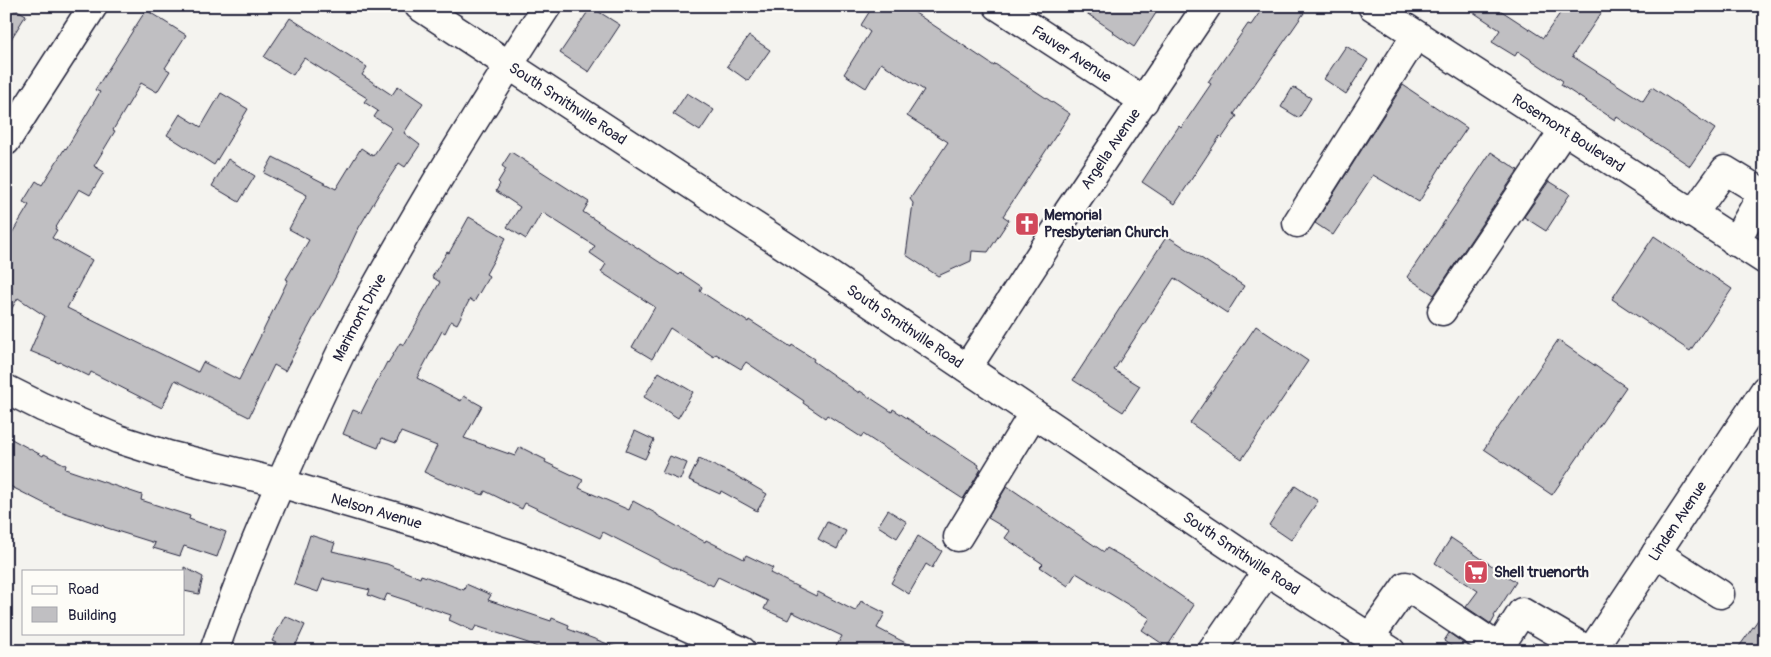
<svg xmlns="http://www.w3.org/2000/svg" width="1771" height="657" font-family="Pangolin,sans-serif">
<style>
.building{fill:#c0bfc2;stroke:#22223b}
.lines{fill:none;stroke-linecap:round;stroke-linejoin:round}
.minor-casing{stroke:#22223b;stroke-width:31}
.major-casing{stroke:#22223b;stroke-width:31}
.minor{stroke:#fdfcf7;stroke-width:28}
.major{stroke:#fdfcf7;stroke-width:28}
.labels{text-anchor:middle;stroke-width:4.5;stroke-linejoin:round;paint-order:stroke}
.street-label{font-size:15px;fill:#22223b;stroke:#fdfcf7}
.poi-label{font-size:15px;font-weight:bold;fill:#22223b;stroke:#fdfcf7;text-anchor:start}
</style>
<rect width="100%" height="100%" fill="#f4f3ef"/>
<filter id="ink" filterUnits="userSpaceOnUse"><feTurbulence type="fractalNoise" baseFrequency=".02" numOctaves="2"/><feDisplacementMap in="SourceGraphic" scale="10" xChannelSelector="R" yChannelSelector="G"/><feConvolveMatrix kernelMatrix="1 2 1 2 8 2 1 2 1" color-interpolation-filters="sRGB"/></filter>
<g filter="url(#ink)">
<path class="building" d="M6,6H10L26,15L6,47Z
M873,6H905L994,66L995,64L1070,114L1003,216L1009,220L988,252L972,251L971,261L938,276L906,255L913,203L910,199L948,142L907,116L924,90L881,63L866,88L844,74L870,32L861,25Z
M1076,6H1146L1156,13L1134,47L1112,32L1113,31Z
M1264,6H1294L1304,13L1234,114L1237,116L1222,138L1220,136L1175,204L1142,182L1179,126L1181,128L1211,84L1208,82L1248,24L1251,25Z
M1464,6H1494L1543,38L1565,6H1606L1572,56L1643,101L1652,87L1715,129L1690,166L1617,117L1615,120L1561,85L1563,81L1518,51L1515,56L1492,42L1500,30Z
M591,7L620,25L589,72L560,53Z
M146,10L186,35L165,68L170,71L157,92L141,83L113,130L115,131L94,166L104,172L90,195L79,189L55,229L57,230L52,238L92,260L67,308L198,372L203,362L239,380L288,280L286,279L309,240L289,229L307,195L264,173L273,157L336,189L361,148L373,156L392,128L374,117L378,111L364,102L367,98L304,58L293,75L264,57L290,18L367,67L362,75L392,95L398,86L423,103L404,133L420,145L405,167L399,163L380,192L357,231L336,276L285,371L274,365L249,417L175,380L162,408L91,372L89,376L60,362L59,363L30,351L45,316L18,298L6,318V243L29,205L23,202L36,181L42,185L65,148L66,149L100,92L95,90Z
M749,36L770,50L748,81L727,66Z
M1346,46L1368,60L1346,94L1324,79Z
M1403,85L1467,128L1450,153H1449L1419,202L1373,175L1333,235L1315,223Z
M1293,87L1311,98L1299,118L1281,107Z
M221,93L248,109L214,165L167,135L180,114L201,127Z
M687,93L714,110L700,131L673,114Z
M511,152L589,202L583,212L679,275L681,273L702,287L700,291L748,322L749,320L791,347L792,345L814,359L813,361L859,393L860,391L892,412L893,409L979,465L978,467L981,469L963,499L863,434L861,437L827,415L825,418L803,403L804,401L746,362L741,369L716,354L714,357L670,328L652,359L632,347L655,307L601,272L606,264L590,253L595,246L542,212L526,239L507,227L520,207L496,191L500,184L498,182L506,169L502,166Z
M1491,152L1518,170L1434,295L1407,277Z
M228,159L255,176L239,202L212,186Z
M1549,181L1570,194L1546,231L1524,217Z
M469,217L506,238L486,274L489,276L474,302L470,299L457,324L451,321L445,333L442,331L417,378L461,401L464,396L482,406L464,438L515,456L520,447L546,460L545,462L583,480L579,488L629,510L633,501L657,514V515L705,542L706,540L744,559L746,555L773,568L770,573L816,596L818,592L855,611L861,601L885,613L877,628L921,651H834L842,636L792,612L788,620L764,609L768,601L718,577L713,586L674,567V568L603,532L600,538L525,503L522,509L485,491L483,495L450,483V484L424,472L437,446L401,432L396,443L382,438L378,448L343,434L353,410L361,413L387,362L388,363L400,343L404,345L440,282L432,277L447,252L449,253Z
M1167,236L1244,286L1227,313L1174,278L1114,370L1140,386L1123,412L1073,380Z
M1654,236L1732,289L1690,351L1612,299Z
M1256,326L1308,361L1242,459L1190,423Z
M1558,340L1626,387L1552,495L1484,449Z
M659,372L693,392L678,418L644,397Z
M635,431L654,440L645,459L626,451Z
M6,436L43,456L44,454L66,465L65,469L142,495L141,500L190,516L189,519L226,532L217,557L184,546L180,556L153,548L155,543L104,527V526L57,510L6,484Z
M670,456L687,463L680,480L662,473Z
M699,459L733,474L767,494L757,511L721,491L720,494L689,480Z
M1007,486L1104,552L1107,548L1135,564L1194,605L1167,647L1142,630L1150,618L1076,573L1068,586L1040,567L1043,564L1005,538L1010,531L988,518Z
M1295,486L1318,501L1291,540L1269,525Z
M888,510L907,522L897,538L878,526Z
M827,522L846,531L837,549L818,539Z
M310,535L335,543L332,551L387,564L420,578L421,575L464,590L466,584L491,595L488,600L551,621L552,618L569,625L568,629L621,649L620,651H546L528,643L476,626L473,631L449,620L451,615L387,594L384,601L368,595L370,590L323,579L318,592L294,584Z
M918,536L942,551L932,568L926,564L909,594L891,583Z
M1451,538L1516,582L1494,616L1495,617L1491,624L1466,607L1478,591L1435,563Z
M184,567L203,577L199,594L184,591Z
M1765,610V651H1736Z
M285,616L305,625L293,651L272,641Z
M1449,633L1473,650L1472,651H1458L1444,641Z"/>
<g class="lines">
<defs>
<g id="minor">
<path id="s1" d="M998,6L1144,101"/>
<path id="s2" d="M1372,6L1765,260"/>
<path d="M6,141L93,6"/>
<path d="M1693,214L1725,170L1763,193L1735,242"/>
<path d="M1297,223L1416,35"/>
<path d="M1442,311L1564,130"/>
<path id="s3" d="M967,368L1068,212L1207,6"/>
<path id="s4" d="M6,389L42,407L118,439L168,455L280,483L414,522L516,556L627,600L742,651"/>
<path d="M958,537L1033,414"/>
<path d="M1656,553L1720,594"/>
<path d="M1370,637L1406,586L1499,648"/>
<path id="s5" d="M214,651C251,546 296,444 345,344C374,287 407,232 440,176C475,119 510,62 547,6"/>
<path d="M1212,651L1267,571"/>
<path d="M1497,651L1522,612L1589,651"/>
</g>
<g id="major">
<path id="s6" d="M419,6L823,271L1267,571L1391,651"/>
<path id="s7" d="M1591,651L1765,390"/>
</g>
</defs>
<use href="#minor" class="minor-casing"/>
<use href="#major" class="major-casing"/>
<use href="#minor" class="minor"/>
<use href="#major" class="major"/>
</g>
</g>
<defs>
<symbol id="church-square" viewBox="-11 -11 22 22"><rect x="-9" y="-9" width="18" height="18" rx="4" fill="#d1495b" stroke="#fdfcf7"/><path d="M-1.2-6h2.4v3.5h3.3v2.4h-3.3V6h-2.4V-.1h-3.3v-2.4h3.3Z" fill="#fff"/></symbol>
<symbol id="supermarket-square" viewBox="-11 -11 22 22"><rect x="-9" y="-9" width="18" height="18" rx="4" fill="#d1495b" stroke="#fdfcf7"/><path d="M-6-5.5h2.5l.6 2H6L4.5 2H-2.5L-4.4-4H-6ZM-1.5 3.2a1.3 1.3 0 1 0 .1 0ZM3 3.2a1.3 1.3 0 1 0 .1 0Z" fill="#fff"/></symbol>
</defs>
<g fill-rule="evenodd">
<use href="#church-square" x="1013" y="210" width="28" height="28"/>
<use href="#supermarket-square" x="1462" y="558" width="28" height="28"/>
</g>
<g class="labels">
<g class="street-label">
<text dy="5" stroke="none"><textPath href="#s1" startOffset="88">Fauver Avenue</textPath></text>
<text dy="5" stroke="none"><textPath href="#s6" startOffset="178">South Smithville Road</textPath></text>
<text dy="5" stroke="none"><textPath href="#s2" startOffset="234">Rosemont Boulevard</textPath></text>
<text dy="5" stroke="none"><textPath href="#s3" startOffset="262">Argella Avenue</textPath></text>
<text dy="5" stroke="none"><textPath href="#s5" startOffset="364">Marimont Drive</textPath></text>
<text dy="5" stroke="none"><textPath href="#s6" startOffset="582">South Smithville Road</textPath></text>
<text dy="5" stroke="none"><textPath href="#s4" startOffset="391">Nelson Avenue</textPath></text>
<text dy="5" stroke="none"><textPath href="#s7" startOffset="156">Linden Avenue</textPath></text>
<text dy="5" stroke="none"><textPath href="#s6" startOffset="988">South Smithville Road</textPath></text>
</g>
<g class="poi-label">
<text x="1044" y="220">Memorial<tspan x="1044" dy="17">Presbyterian Church</tspan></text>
<text x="1494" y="577">Shell truenorth</text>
</g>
</g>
<rect width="1771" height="657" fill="none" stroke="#fdfcf7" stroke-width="25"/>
<rect x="12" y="12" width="1746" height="632" fill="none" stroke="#22223b" stroke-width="2" filter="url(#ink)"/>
<rect x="22" y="570" width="162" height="65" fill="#fdfcf7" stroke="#a5a5ac"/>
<rect x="32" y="586" width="25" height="8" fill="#fdfcf7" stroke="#a5a5ac"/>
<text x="68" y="594" font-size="15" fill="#22223b">Road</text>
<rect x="32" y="607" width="25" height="15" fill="#c0bfc2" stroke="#a5a5ac"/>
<text x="68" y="620" font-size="15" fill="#22223b">Building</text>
</svg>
